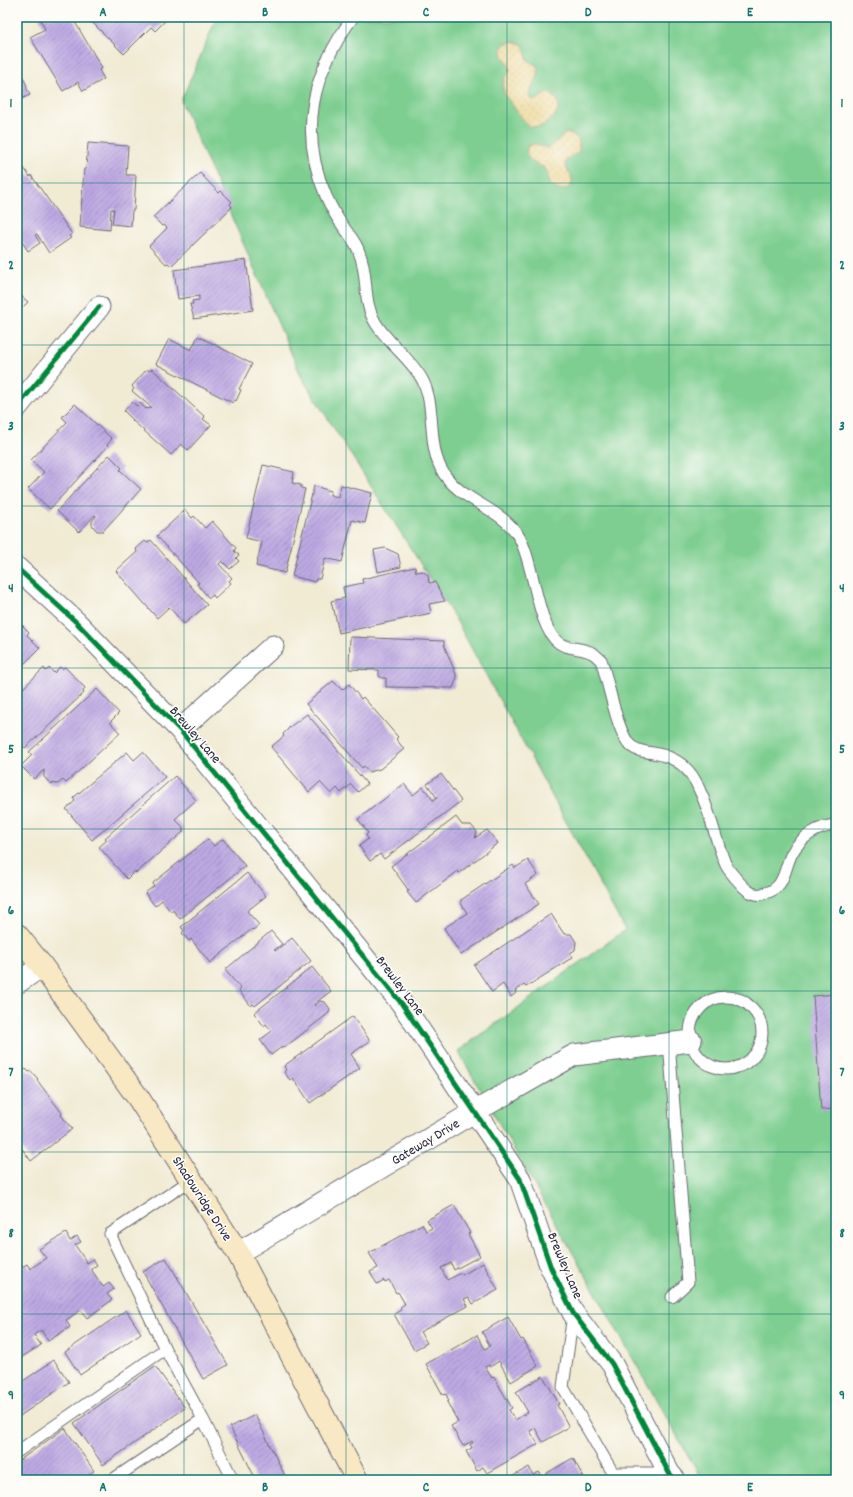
<svg xmlns="http://www.w3.org/2000/svg" width="853" height="1497" font-family="Dekko,sans-serif">
<style>
.grass{fill:#7dce90;stroke:#507866}
.sand{fill:url(#sand-dots);stroke:#887e6c}
.building{fill:url(#building-hatch)}
.lines{fill:none;stroke-linecap:round;stroke-linejoin:round}
.lane-casing{stroke:#6a6871;stroke-width:13}
.street-casing{stroke:#6a6871;stroke-width:23}
.secondary-casing{stroke:#6a6871;stroke-width:24}
.lane{stroke:#fff;stroke-width:11}
.street{stroke:#fff;stroke-width:21}
.secondary{stroke:#f8e8c3;stroke-width:22}
.cycleway-casing{stroke:#fdfcf7;stroke-width:8}
.cycleway{stroke:#00873e;stroke-width:5}
.grid{fill:none;stroke:#0f766e;stroke-width:1;stroke-opacity:0.55}
.labels{text-anchor:middle;stroke-width:3.5;stroke-linejoin:round;paint-order:stroke}
.street-label{font-size:14px;fill:#22223b;stroke:#fdfcf7}
.neatline{fill:none;stroke:#0f766e;stroke-width:1.5}
.grid-label{font-size:13px;text-anchor:middle;font-weight:bold;fill:#0f766e}
</style>
<defs>
<pattern id="sand-dots" width="8" height="8" patternUnits="userSpaceOnUse"><rect width="8" height="8" fill="#eeda9e"/><path d="M2 2h.1M6 6h.1" fill="none" stroke="#ccbb89" stroke-width="1.8" stroke-linecap="round"/></pattern>
<pattern id="building-hatch" width="6" height="6" patternUnits="userSpaceOnUse"><rect width="6" height="6" fill="#bea9e3"/><path d="M-1 1l2-2M0 6l6-6M5 7l2-2" fill="none" stroke="#9a89b9"/></pattern>
</defs>
<rect width="100%" height="100%" fill="#fdfcf7"/>
<filter id="ink" filterUnits="userSpaceOnUse"><feTurbulence type="fractalNoise" baseFrequency=".025" numOctaves="2"/><feDisplacementMap in="SourceGraphic" scale="8" xChannelSelector="R" yChannelSelector="G"/><feConvolveMatrix kernelMatrix="1 2 1 2 8 2 1 2 1" color-interpolation-filters="sRGB"/></filter>
<filter id="wash" filterUnits="userSpaceOnUse"><feTurbulence type="fractalNoise" baseFrequency=".012" numOctaves="4" result="noise"/><feDisplacementMap in="SourceGraphic" scale="16" xChannelSelector="R" yChannelSelector="G"/><feGaussianBlur stdDeviation="0.9" result="paint"/><feColorMatrix in="noise" values="0 0 0 0 0 0 0 0 0 0 0 0 0 0 0 0 0 1.4 0 .05"/><feComposite in="paint" operator="in"/></filter>
<g filter="url(#wash)">
<rect width="100%" height="100%" fill="#f1ebd4"/>
<path class="grass" d="M217,17H836V1480H702L458,1051L625,930L455,618L302,378L181,101Z"/>
<path class="sand" d="M514,41L523,45L528,60L538,67V77L529,92L531,99L537,100L546,93L551,94L558,101C558,104 559,107 558,110C554,120 539,132 528,125C526,124 507,98 505,95C504,92 502,86 503,83C504,77 509,75 510,69C507,59 498,56 504,44Z
M566,133H570L578,139C583,158 573,151 565,162C565,169 571,173 572,179C574,190 558,193 552,186C547,181 549,174 545,168C536,164 522,159 528,146L533,144L548,148Z"/>
<g id="blocks">
<path class="building" d="M39,17H72L102,68L99,70L104,79L83,91L78,82L63,91L30,37L45,29Z
M87,17H167L168,18L155,31L151,27L124,54Z
M17,65L27,86L26,87L30,95L17,101Z
M88,143L128,146L126,175H136L134,210H132L131,226L112,224L114,209H111L110,230L80,227L84,169H86Z
M24,168L30,177L31,175L72,234L69,236L71,238L49,253L37,234L35,235L40,243L28,251L17,234V173Z
M200,173L219,193L221,191L232,202L230,204L232,207L171,266L168,263L166,264L149,246L167,228L164,225L162,226L153,217Z
M246,260L253,310L194,319L190,304H193L192,301L199,300V296L178,299L174,270Z
M17,292L28,302L17,313Z
M198,336L252,364L239,389L241,390L236,401L234,400L233,403L156,364L169,339L191,350Z
M147,369L149,371L152,369L205,417L203,419L211,425L188,450L181,444L171,455L132,420H133L124,411L132,402L137,406L140,403L146,409L147,408L148,409L151,407L132,391L134,389L132,386Z
M75,404L112,439L107,445L108,446L50,509L28,489L44,472L31,460L67,422L62,417Z
M109,455L122,468L120,470L141,489L103,531H97L92,525V521L96,516L95,515L79,532L57,511Z
M263,465L294,472L292,483L301,485V488L305,489L285,573L256,566L262,542L246,538Z
M341,485L372,493L365,523L352,520L342,562L325,558L320,579H316L315,582L292,576L314,486L331,491L330,495L338,497Z
M185,510L192,518L194,516L205,528L212,521L236,548L234,551L239,555L236,558L239,561L230,569L222,561L219,564L232,578L229,581L231,583L215,598L213,595L209,598L197,584L199,583L157,536Z
M151,540L207,605L184,624L169,607L157,618L116,571L137,552L136,549L145,541L147,543Z
M385,548L398,554L401,567L378,572L374,550Z
M415,567L416,572L422,571L428,575L429,583L435,582L445,601L429,604L431,613L339,633L334,610H333L331,601L345,598L343,587L363,583L362,579Z
M17,620L29,632L27,635L40,648L17,671Z
M350,637L444,641V645L457,677L453,688L386,687V678H382L379,676V670L349,669Z
M60,667L62,669L65,667L85,688L83,691L84,693L25,748L17,740V694L44,668L46,671L49,668L54,673Z
M333,681L342,690L349,684L361,699L363,697L398,737L396,739L404,749L380,769L369,772L364,766L362,768L306,704Z
M97,689L119,713L110,722L120,733L66,783L63,780L58,784L50,783L44,777V770L34,779L21,766L32,755L29,752Z
M307,714L367,784L358,792L351,784L341,793L337,788L331,794L320,782L309,792L271,747L284,736L283,734L291,726Z
M127,752L134,760L143,752L165,777L92,840L66,809L75,801L73,798Z
M441,774L461,801L384,859L380,854L370,861L359,846L368,839L366,835L368,833L358,819L404,784L413,795L423,787L433,800L437,798L427,784Z
M175,776L196,800L175,819L183,827V832L136,873L135,871L127,879L99,847L107,840L105,838Z
M456,817L462,825H471L477,832L475,838L487,830L498,843L459,873L458,871L416,903L407,892L409,891L391,866Z
M208,839L214,846L223,839L245,866L180,919L174,911H170L162,900L155,906L145,893L154,886L153,883Z
M528,860L538,875L525,884L539,904L461,955L444,928L467,913L461,903V900L513,865L515,868Z
M247,873L266,896L247,911L259,925L253,930L252,929L210,963L191,939L189,941L182,933L184,931L181,927Z
M551,914L564,934H571L576,942L575,950L570,953L573,957L526,987L524,985L515,991L516,993L511,997L503,984L492,992L474,965Z
M271,931L282,944L274,950L275,951L292,938L311,961L255,1006L253,1004L251,1006L239,991L241,989L225,970Z
M312,967L331,991L314,1004L315,1006L320,1001L325,1002L330,1009L329,1013L284,1048L283,1046L271,1055L260,1040L272,1031L266,1024L264,1026L254,1013Z
M836,994V1109L821,1110L813,996Z
M353,1016L370,1041L351,1054L360,1068L310,1103L293,1078L290,1080L284,1072L286,1070L284,1066Z
M26,1069L29,1072L31,1071L38,1079L37,1080L62,1113L61,1115L72,1129L31,1161L20,1146L18,1148L17,1147V1090L19,1089L17,1087V1076Z
M454,1205L470,1233L468,1234L480,1256L454,1270L451,1263L441,1268L447,1280L461,1273L462,1275L483,1263L498,1290L473,1304L469,1297L464,1299L468,1306L420,1332L427,1343L414,1350L394,1314L401,1310L400,1307L405,1304L398,1292L396,1293L389,1280L385,1282L384,1280L377,1284L370,1272L378,1268L369,1253L422,1224L426,1231L432,1228L427,1220Z
M66,1233L70,1241L77,1236L81,1242L75,1245L87,1263L93,1259L97,1265L91,1269L103,1287L109,1283L114,1289L107,1294L112,1300L87,1318L81,1310L66,1320L70,1327L48,1341L41,1330L34,1335L41,1345L17,1360V1270L27,1264L30,1269L46,1258L39,1249Z
M166,1258L228,1365L203,1379L143,1272Z
M126,1310L141,1333L80,1375L65,1352Z
M508,1317L521,1340L523,1339L538,1366L511,1382L499,1361L490,1367L489,1365L485,1367L492,1378L494,1377L512,1408L509,1410L515,1420L528,1412L516,1392L543,1376L559,1404L557,1405L569,1427L543,1442L535,1428L530,1431L538,1444L487,1473L483,1467L477,1471L466,1451L472,1448L470,1444L473,1443L472,1441L463,1446L451,1426L458,1422L447,1402L449,1401L446,1394L443,1395L426,1364L477,1335L485,1349L490,1346L482,1332Z
M54,1360L69,1382L17,1418V1385Z
M155,1366L185,1408L103,1465L74,1423Z
M255,1415L287,1480H256L230,1427Z
M65,1428L94,1471L81,1480H17V1462Z
M573,1458L585,1480H506L529,1467L533,1475L539,1472L543,1477L547,1475V1473Z"/>
</g>
</g>
<g filter="url(#ink)">
<use href="#blocks" fill-opacity="0" stroke="#6a6871" stroke-width="1"/>
<g class="lines">
<defs>
<path id="lane" d="M353,17C312,73 298,131 326,196C331,207 336,217 343,226C349,235 356,242 359,252C369,275 362,300 375,322C388,344 411,358 423,381C437,410 426,446 444,474C463,502 503,509 519,537C534,562 537,628 559,643C569,650 582,647 592,653C595,654 598,658 601,660C608,679 617,734 631,746C637,751 645,752 653,753C677,757 691,768 700,791C711,814 715,839 725,863C727,869 744,889 750,892C753,894 759,895 762,894C786,889 783,871 792,853C801,837 818,826 836,825
M690 1033a36 36 0 1 1 72 0a36 36 0 1 1-72 0Z
M669,1043L688,1282L672,1297
M191,1180L110,1234L165,1349L203,1419L233,1480
M573,1314L563,1387L613,1473H669
M17,1452L165,1349
M112,1480L203,1419"/>
<path id="street" d="M17,407L99,307
M17,568L76,622L180,730L402,1004L520,1179L551,1268L573,1313L612,1364L669,1473L675,1480
M180,730L273,646
M17,983L42,966
M238,1253L474,1112L574,1055L691,1041"/>
<path id="secondary" d="M17,935L42,966L139,1099L238,1253L357,1480"/>
</defs>
<use href="#lane" class="lane-casing"/>
<use href="#street" class="street-casing"/>
<use href="#secondary" class="secondary-casing"/>
<use href="#lane" class="lane"/>
<use href="#street" class="street"/>
<use href="#secondary" class="secondary"/>
<defs>
<path id="cycleway" d="M17,407L99,307
M17,568L76,622L180,730L402,1004L520,1179L551,1268L573,1313L612,1364L669,1473L675,1480"/>
</defs>
<use href="#cycleway" class="cycleway-casing"/>
<use href="#cycleway" class="cycleway"/>
</g>
</g>
<path class="grid" d="M184,17V1480M346,17V1480M507,17V1480M669,17V1480M17,183H836M17,345H836M17,506H836M17,668H836M17,829H836M17,991H836M17,1152H836M17,1314H836"/>
<g class="labels">
<g class="street-label">
<text transform="translate(196 734) rotate(49)" y="5">Brewley Lane</text>
<text transform="translate(401 985) rotate(53)" y="5">Brewley Lane</text>
<text transform="translate(425 1141) rotate(-31)" y="5">Gateway Drive</text>
<text transform="translate(203 1198) rotate(57)" y="5">Shadowridge Drive</text>
<text transform="translate(566 1265) rotate(67)" y="5">Brewley Lane</text>
</g>
</g>
<rect width="853" height="1497" fill="none" stroke="#fdfcf7" stroke-width="44"/>
<rect x="22" y="22" width="809" height="1453" class="neatline"/>
<g class="grid-label">
<text x="103" y="16">A</text>
<text x="265" y="16">B</text>
<text x="426" y="16">C</text>
<text x="588" y="16">D</text>
<text x="750" y="16">E</text>
<text x="11" y="107">1</text>
<text x="842" y="107">1</text>
<text x="11" y="269">2</text>
<text x="842" y="269">2</text>
<text x="11" y="430">3</text>
<text x="842" y="430">3</text>
<text x="11" y="592">4</text>
<text x="842" y="592">4</text>
<text x="11" y="753">5</text>
<text x="842" y="753">5</text>
<text x="11" y="914">6</text>
<text x="842" y="914">6</text>
<text x="11" y="1076">7</text>
<text x="842" y="1076">7</text>
<text x="11" y="1237">8</text>
<text x="842" y="1237">8</text>
<text x="11" y="1399">9</text>
<text x="842" y="1399">9</text>
<text x="103" y="1491">A</text>
<text x="265" y="1491">B</text>
<text x="426" y="1491">C</text>
<text x="588" y="1491">D</text>
<text x="750" y="1491">E</text>
</g>
</svg>
